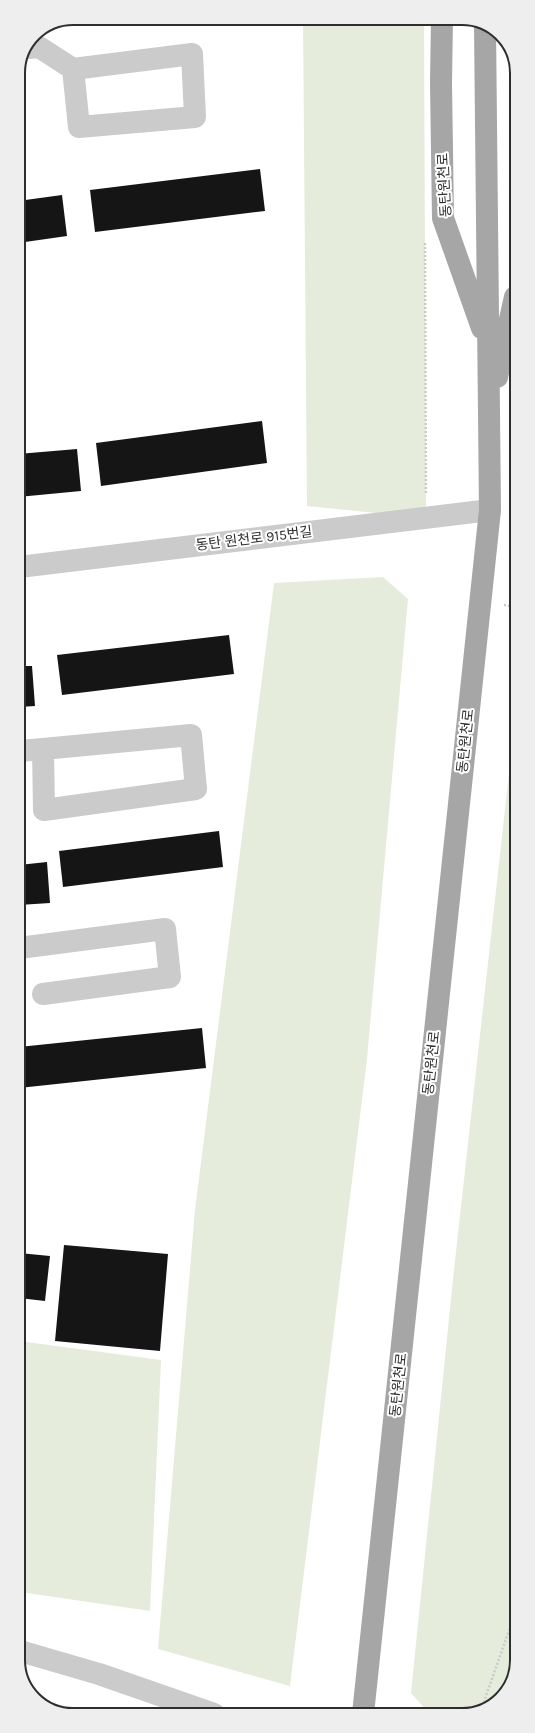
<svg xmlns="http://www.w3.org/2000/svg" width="535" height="1733" font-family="Karla,'Noto Sans KR',sans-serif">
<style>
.green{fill:#e5ecdb}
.building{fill:#151515}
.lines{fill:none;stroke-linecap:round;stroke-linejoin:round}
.path{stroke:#cbcbcb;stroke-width:2.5;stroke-dasharray:2 2;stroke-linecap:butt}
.minor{stroke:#cbcbcb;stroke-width:22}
.major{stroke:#a6a6a6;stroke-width:22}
.labels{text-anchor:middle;stroke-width:4;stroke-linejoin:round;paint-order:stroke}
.street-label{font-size:14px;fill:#2e2e2e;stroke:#fff}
.rim{fill:none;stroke:#2e2e2e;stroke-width:2}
</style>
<rect width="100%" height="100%" fill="#fff"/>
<path class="green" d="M303,18H424L426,518L307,506Z
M383,577L408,599L367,1059L290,1686L158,1649L195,1210L274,583Z
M516,710L517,1660L505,1693L476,1713H429L411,1693L453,1279Z
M19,1341L161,1360L150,1611L20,1592Z"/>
<path class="building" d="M260,169L265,211L95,232L90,190Z
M62,195L67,236L18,243V201Z
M262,421L267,463L101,486L96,443Z
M77,449L81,491L18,497V454Z
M229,635L234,674L62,695L57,655Z
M19,666H32L35,706L19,707Z
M219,831L223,867L63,887L59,851Z
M47,862L50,903L19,905V865Z
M202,1028L206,1068L19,1088V1047Z
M64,1245L168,1254L160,1351L55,1341Z
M19,1253L50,1256L45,1301L19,1298Z"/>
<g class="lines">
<path class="path" d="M425,243L426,494
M504,605L516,607
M481,1710L517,1608"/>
<path class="minor" d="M29,48L39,47L73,69L192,54L195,117L79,127L73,69
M19,567L490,510
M19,751L43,749L191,735L196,789L44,810L43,749
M19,948L165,929L170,977L43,994
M20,1651L99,1674L214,1714"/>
<path class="major" d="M442,18L441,83L443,218L482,328
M497,377L515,297
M363,1714L490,510L485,26"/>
</g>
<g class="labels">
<g class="street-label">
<text transform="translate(444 185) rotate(-93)" y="5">동탄원천로</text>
<text transform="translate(254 538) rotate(-7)" y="5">동탄 원천로 915번길</text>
<text transform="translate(465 741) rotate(-84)" y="5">동탄원천로</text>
<text transform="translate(431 1063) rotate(-84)" y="5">동탄원천로</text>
<text transform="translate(398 1385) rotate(-84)" y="5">동탄원천로</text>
</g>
</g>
<path d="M0 0H535V1733H0ZM73 25H462A48 48 0 0 1 510 73V1660A48 48 0 0 1 462 1708H73A48 48 0 0 1 25 1660V73A48 48 0 0 1 73 25Z" fill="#eee" fill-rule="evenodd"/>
<path class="rim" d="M73 25H462A48 48 0 0 1 510 73V1660A48 48 0 0 1 462 1708H73A48 48 0 0 1 25 1660V73A48 48 0 0 1 73 25Z"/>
</svg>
